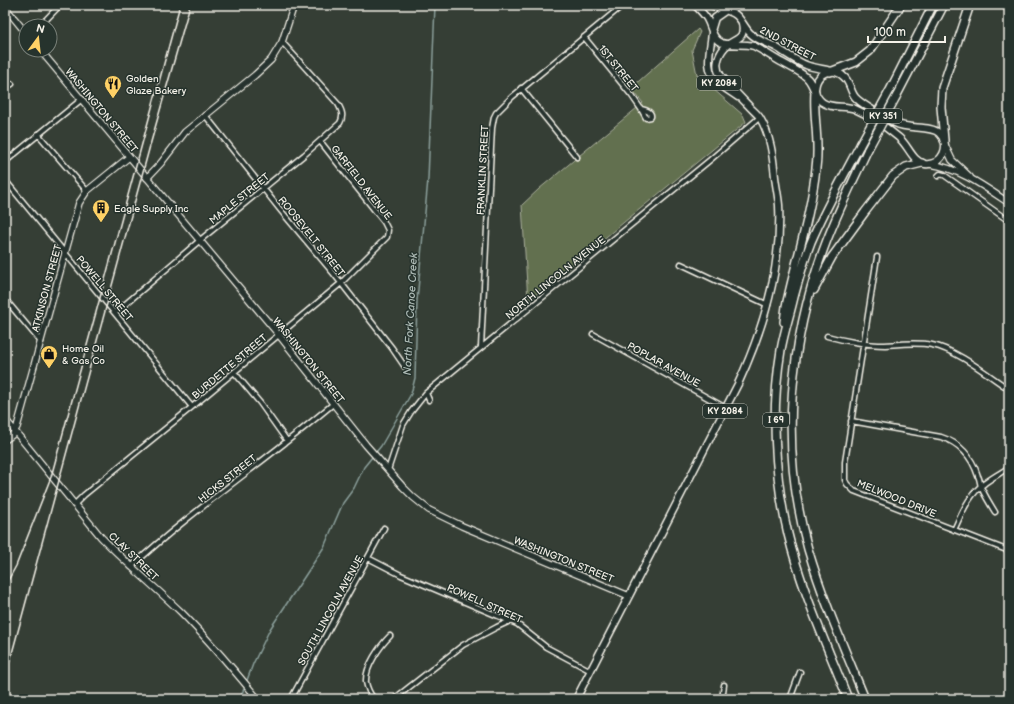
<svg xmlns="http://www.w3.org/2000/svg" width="1014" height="704" font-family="'Balsamiq Sans',sans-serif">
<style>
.green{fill:#626f50;stroke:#abb09c}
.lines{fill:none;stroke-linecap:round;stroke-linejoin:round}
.stream{stroke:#8ca09c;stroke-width:1.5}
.street-casing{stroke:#f4f1e8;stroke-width:7}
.secondary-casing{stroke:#f4f1e8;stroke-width:8}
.primary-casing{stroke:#f4f1e8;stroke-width:9}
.highway-casing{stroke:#f4f1e8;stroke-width:10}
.street{stroke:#26332d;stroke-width:4}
.secondary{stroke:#26332d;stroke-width:5.5}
.primary{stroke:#26332d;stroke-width:6}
.highway{stroke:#26332d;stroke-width:7}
.rail{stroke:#f4f1e8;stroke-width:1.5}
.highway-bridge-casing{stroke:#f4f1e8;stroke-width:10;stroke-linecap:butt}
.highway-bridge{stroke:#26332d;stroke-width:7}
.labels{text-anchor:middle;stroke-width:3;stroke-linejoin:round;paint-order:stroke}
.shield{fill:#26332d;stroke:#b6b8b0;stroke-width:1}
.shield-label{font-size:9px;font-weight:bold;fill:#f4f1e8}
.street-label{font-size:10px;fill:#f4f1e8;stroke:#26332d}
.poi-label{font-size:10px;fill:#f4f1e8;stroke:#26332d;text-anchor:start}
.water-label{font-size:11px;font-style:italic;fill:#aebbb6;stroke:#26332d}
</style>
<rect width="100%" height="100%" fill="#353e35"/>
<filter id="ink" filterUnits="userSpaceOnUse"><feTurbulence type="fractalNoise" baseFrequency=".025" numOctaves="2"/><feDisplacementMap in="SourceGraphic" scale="8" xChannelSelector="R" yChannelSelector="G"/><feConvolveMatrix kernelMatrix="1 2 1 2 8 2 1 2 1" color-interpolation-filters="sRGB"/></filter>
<g filter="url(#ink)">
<path class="green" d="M698,29L700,32L692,50L697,75L743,115L746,122L528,301L522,205L539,189L643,103L631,88Z"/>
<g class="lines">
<path class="stream" d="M246,683L253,664L270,629L324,547L343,503L354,488L364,467L381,446L411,394L415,378L417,301L428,179L435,5
M240,699L245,686"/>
<defs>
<path id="street" d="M40,26L60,5
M584,37L632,96L641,109
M5,88L12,84
M521,88L577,157
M641,109C645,110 652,111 651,117L646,118Z
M205,115L282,212L334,274L392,348L405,367
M38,134L87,191
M5,162L82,99
M938,176L940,174L944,175L1009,221
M5,180L192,407
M877,257L845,462V480L847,484L854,491L1009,551
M681,264L768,305
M5,299L41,342
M115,313L199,241L304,155L340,123C344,116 342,111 338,104L282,42
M593,334L726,408
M827,336C844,341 868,345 885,345C901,344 916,342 932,345C955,349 988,375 1009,389
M481,347L492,128L494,117L496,113L512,97L623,5
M234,372L260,403L287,441
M426,393L429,400
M851,421L941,437C960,443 972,457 978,476C980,479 980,484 981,487C985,496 990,504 995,512
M388,470L403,425L411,412L426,393L710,160L760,117
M74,505L84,495L192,407L340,284L387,237L388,230L384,222L320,141
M954,530C962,513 969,494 985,483C993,477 1001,473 1009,467
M368,558L401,575L517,624L546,647L591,671
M131,567C195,508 267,460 333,404
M291,699L384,528
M374,699C370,694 367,688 366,682C365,667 380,646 390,636
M394,699L463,645L497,627L510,621
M722,699L724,685
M790,699L800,672"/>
<path id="secondary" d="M5,7L26,33
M40,50L279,335L366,445L403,487L413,497L429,510L462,526L629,596
M945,145L952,160L970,177
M930,164C959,168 985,187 1009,203
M147,178L161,163L185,132L255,75L271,60L282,42L294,5
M5,419L101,537C127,564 155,587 181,612C209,640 233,669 258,699
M5,440L12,435L17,427L79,203L87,191L129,157"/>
<path id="primary" d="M695,5C699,9 704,14 707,19C712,28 712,39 722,43C731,46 743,43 754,46C764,51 773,58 783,63C791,68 802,72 808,79C814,86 815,97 822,102C831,109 845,105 855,109C869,115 886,127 898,137C908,144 912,162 925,164C942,166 952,145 939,133C930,125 908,130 895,123C886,118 862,105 855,97C850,91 850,81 843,76C838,70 815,69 806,65C796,61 787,54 777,48C769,43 758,41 751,34C745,29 742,20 736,15C729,10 719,9 711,5
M712,28L715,18L725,11
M712,32C711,48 703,70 718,83C724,88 731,92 738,97
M815,92C815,82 819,74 828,72
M576,699L738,384C764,328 782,268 779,205C778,195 776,186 775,177C773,158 771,136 760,118C757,113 752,110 748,105C739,96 730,86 721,76C714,67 718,55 725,47C734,38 746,41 742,23"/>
<path id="highway" d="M830,72L856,62L870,51L901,5
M889,92L933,5
M896,97L944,5
M944,140L941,107L942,88L970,5
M814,290L832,257L865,212L893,176L906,167L922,163
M784,322L786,306C796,260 811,214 816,168C820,141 813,118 815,92
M848,699C827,646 801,589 788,534C774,475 771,410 781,350C784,332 790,315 794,297C799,279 804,260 811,242C825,209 843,177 860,145
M865,699C845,650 823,600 808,549C779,446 789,339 827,240C839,209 854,179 868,149"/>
</defs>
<use href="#street" class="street-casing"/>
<use href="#secondary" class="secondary-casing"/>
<use href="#primary" class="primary-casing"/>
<use href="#highway" class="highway-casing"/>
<use href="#street" class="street"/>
<use href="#secondary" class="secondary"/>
<use href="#primary" class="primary"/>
<use href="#highway" class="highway"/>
<path class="rail" d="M5,586L16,566L51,477L180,5
M5,679L151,142L190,5"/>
<defs>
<path id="highway-bridge" d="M860,145L889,92
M868,149L896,97"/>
</defs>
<use href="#highway-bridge" class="highway-bridge-casing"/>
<use href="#highway-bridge" class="highway-bridge"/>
</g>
</g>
<defs>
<symbol id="restaurant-pin" viewBox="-11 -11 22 30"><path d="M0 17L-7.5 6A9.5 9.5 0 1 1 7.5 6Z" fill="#ffd166" stroke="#26332d"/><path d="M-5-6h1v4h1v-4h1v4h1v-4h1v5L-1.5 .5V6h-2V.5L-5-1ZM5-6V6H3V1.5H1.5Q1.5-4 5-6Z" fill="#111"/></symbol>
<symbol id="building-pin" viewBox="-11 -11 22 30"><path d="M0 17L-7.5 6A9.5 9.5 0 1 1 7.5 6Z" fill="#ffd166" stroke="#26332d"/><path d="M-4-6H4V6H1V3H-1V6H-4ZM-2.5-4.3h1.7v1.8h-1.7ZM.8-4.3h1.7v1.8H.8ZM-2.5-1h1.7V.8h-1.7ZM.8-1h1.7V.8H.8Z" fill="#111"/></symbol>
<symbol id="shop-pin" viewBox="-11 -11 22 30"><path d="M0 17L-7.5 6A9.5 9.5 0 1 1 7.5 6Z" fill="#ffd166" stroke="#26332d"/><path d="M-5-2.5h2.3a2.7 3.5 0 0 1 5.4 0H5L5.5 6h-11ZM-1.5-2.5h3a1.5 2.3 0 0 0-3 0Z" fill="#111"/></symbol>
</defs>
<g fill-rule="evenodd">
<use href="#restaurant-pin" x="103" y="74" width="20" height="27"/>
<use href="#building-pin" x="91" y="198" width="20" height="27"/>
<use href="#shop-pin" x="39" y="344" width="20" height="27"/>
</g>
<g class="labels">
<g class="shield">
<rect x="697" y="76" width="44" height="14" rx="3"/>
<rect x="864" y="109" width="38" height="14" rx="3"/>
<rect x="703" y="404" width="44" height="14" rx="3"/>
<rect x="763" y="413" width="26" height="14" rx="3"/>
</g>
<g class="shield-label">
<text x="719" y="86">KY 2084</text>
<text x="883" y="119">KY 351</text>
<text x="725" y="414">KY 2084</text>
<text x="776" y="423">I 69</text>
</g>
<g class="street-label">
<text transform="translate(788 43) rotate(28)" y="4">2ND STREET</text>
<text transform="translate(619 68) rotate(51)" y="4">1ST STREET</text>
<text transform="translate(102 110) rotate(50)" y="4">WASHINGTON STREET</text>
<text transform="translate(482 170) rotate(-87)" y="4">FRANKLIN STREET</text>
<text transform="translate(362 182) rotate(52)" y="4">GARFIELD AVENUE</text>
<text transform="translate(239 198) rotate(-39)" y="4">MAPLE STREET</text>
<text transform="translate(312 236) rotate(51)" y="4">ROOSEVELT STREET</text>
<text transform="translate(555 277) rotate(-39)" y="4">NORTH LINCOLN AVENUE</text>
<text transform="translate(46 288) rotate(-75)" y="4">ATKINSON STREET</text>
<text transform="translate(105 288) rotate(50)" y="4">POWELL STREET</text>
<text transform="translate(309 360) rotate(51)" y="4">WASHINGTON STREET</text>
<text transform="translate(664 364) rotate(29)" y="4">POPLAR AVENUE</text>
<text transform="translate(229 366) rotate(-40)" y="4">BURDETTE STREET</text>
<text transform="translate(227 478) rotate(-38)" y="4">HICKS STREET</text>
<text transform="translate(897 498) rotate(22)" y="4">MELWOOD DRIVE</text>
<text transform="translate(134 556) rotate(44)" y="4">CLAY STREET</text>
<text transform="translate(564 559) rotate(22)" y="4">WASHINGTON STREET</text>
<text transform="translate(485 603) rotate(24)" y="4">POWELL STREET</text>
<text transform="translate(330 610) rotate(-61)" y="4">SOUTH LINCOLN AVENUE</text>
</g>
<g class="poi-label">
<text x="126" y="82">Golden<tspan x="126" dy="12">Glaze Bakery</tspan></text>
<text x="114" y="212">Eagle Supply Inc</text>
<text x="62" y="352">Home Oil<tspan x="62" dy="12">&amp; Gas Co</tspan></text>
</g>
<g class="water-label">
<text transform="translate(410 314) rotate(-87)" y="4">North Fork Canoe Creek</text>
</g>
</g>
<rect width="1014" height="704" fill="none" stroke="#26332d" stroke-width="20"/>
<rect x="10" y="10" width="994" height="684" fill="none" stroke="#f4f1e8" stroke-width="1.5" filter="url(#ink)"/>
<g transform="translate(38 38) rotate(15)"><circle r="19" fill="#26332d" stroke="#787f78"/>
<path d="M0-3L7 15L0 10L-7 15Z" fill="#ffd166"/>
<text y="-6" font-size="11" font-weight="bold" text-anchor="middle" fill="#f4f1e8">N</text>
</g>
<path d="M868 36v6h77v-6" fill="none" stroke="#f4f1e8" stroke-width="2"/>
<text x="874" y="36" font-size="12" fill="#f4f1e8" stroke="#26332d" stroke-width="3" paint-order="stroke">100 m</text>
</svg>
